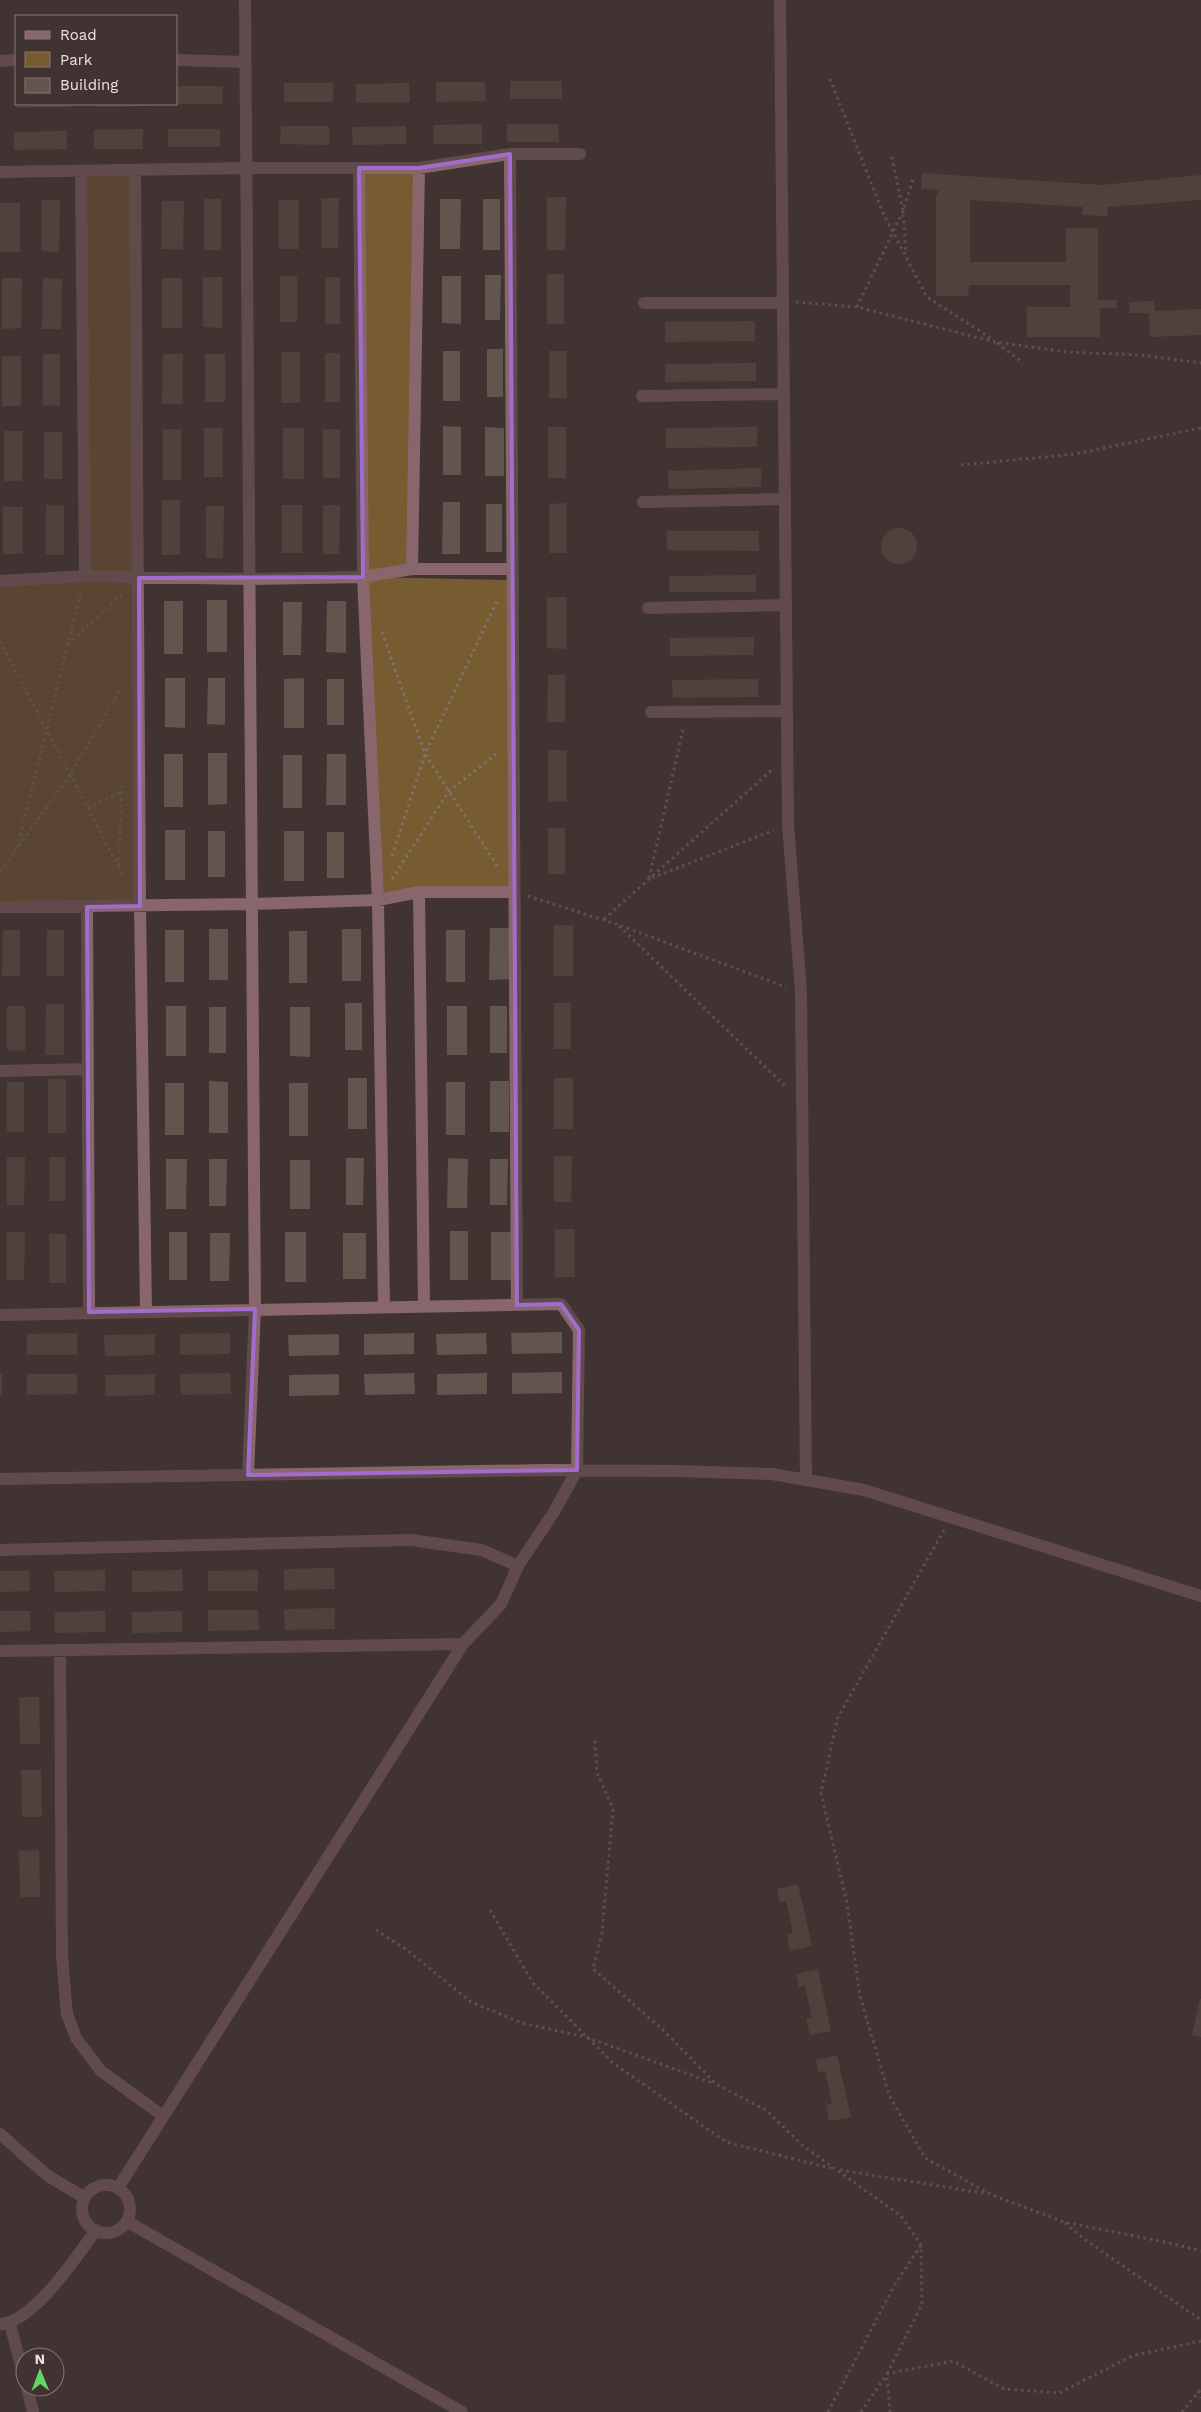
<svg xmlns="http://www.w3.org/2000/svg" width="1201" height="2412" font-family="'Work Sans',sans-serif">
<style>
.green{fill:#775b31}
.building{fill:#61554d}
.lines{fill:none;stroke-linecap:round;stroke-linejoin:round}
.path{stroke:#7f7371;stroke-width:3;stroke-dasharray:2.5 4;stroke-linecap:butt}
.minor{stroke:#88676c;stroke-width:12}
.marked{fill:none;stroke:#a26ccb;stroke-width:4;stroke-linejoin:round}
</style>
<rect width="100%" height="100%" fill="#413331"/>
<path class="green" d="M359,168H419L412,569L367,577L507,580L514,892L378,900L363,577Z
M81,171H135L140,906H0V582L85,576Z"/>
<path class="building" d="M510,81H562V99H510Z
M436,82H485L486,101L436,102Z
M284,83H333V102H284Z
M409,83L410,102L356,103V84Z
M176,86H223V104H176Z
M17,104H71V107L17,108Z
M98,104H147V106L98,107Z
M482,124V144H433V125Z
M507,124H558L559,142H507Z
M281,126H329V145L280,144Z
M406,126V144L353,145L352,127Z
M143,129V149H94V130Z
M168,129H220V147H168Z
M67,131V149L14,150V132Z
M922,173L1102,185L1201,175V200L1107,207L1108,216L1082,215L1083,207L970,200V262H1066V228H1098V300H1117V308H1100V337H1027V307H1070V285H969L968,296H936V197L939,190L921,189Z
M547,197H566L565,250H547Z
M321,198H339L338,248H321Z
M204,199H221V250H204Z
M440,199H461L460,249H440Z
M483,199H500V250H483Z
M41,200H60L59,252L41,251Z
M279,200H299V249H279Z
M162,201H184L183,250L161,249Z
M0,203H20V252H0Z
M547,274H564V324H547Z
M485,275H501L500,320H485Z
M280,276H297V322H280Z
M442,276H461V324L442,323Z
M203,277H222V328L203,327Z
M325,277H340V324H325Z
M2,278H22L21,328L2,329Z
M43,278L62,279L61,329H42Z
M162,278H182V328H162Z
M1154,301L1155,311L1201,309V335L1150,337L1149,313H1130L1129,302Z
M755,321V341L665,342V322Z
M487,349H503V397H487Z
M443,351H460V401H443Z
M549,351H567V398H549Z
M281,352H300V403H281Z
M325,353H340V402H325Z
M43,354H60V406L43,405Z
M163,354H183V404H162Z
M205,354H225V402H205Z
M2,356H21V406H2Z
M756,363V381L665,382V364Z
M443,426L461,427V475H443Z
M485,427L504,428V476H485Z
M548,427H566V478H548Z
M757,427V447L666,448V428Z
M204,428H223V477H204Z
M283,428H304V479H283Z
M163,429H181V480H163Z
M323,429H340V478H323Z
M4,431H23L22,481H4Z
M44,432H62V479H44Z
M761,468V487L669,489L668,471Z
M162,500H180V555H162Z
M443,502H460V554H442Z
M567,503V553H549V504Z
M486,504H502V552H486Z
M46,505L64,506V555H45Z
M282,505H302V553H282Z
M323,505H340L339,554H323Z
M206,506H224L223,558H206Z
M3,507H23V554H3Z
M881 546a18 18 0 1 1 36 0a18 18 0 1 1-36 0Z
M667,531H759V551L667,550Z
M756,575V592H669V576Z
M547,597H567V649L547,648Z
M207,600H227V652H207Z
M164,601H183V654H164Z
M327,601H346V653L326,652Z
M283,602H302L301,655H283Z
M754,637V655L670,656V638Z
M548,675H565V722H547Z
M165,678H185V728L165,727Z
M208,678H225V725L207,724Z
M304,678V728H284V679Z
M327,679H344V725H327Z
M758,679V697L673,698L672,680Z
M548,750H567V802L548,801Z
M208,753H227V804L208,805Z
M164,754H183V807H164Z
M327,754H346V805H326Z
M283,755H302V808H283Z
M548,828H565V874H548Z
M165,830H185V880H165Z
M208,831H225V877H208Z
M284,831H304V881H284Z
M327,832H344V878H327Z
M554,925H573V976H553Z
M490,928H509V979L489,980Z
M209,929H228V980H209Z
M342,929H361V981H342Z
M3,930H20V976H2Z
M47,930H64V976H47Z
M165,930H184V982H165Z
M446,930H465V982H446Z
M289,931H307V983H289Z
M345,1003H362V1050H345Z
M554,1003H571V1049H554Z
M46,1004H64V1055H45Z
M7,1006H25V1051L7,1050Z
M166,1006H186V1056H166Z
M447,1006H467V1055H447Z
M490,1006H507V1053H490Z
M209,1007H226V1053H209Z
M290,1007H310V1057L290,1056Z
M348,1078H367V1129H348Z
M554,1078H573V1129H554Z
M48,1079H66V1133H48Z
M209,1081L228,1082V1133H209Z
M490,1081H509V1132H490Z
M7,1082H24V1132H7Z
M446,1082H465V1135H446Z
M165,1083H184V1135H165Z
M289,1083H308V1136H289Z
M554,1156H572L571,1202H554Z
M7,1157H25L24,1205H7Z
M49,1157H65V1201H49Z
M346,1158H364L363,1205H346Z
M448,1158L468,1159L467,1208H447Z
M166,1159H187L186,1209H166Z
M209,1159H227L226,1206H209Z
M490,1159H508L507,1205H490Z
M290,1160H310V1209H290Z
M555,1229H575V1277H555Z
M450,1231H468V1280H450Z
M7,1232H25L24,1280H7Z
M169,1232H187V1280H169Z
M285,1232H306V1282H285Z
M491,1232H511V1280H491Z
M210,1233H230L229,1281H210Z
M343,1233H366V1279H343Z
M49,1234H66V1283H49Z
M562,1332V1353L512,1354L511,1333Z
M77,1333V1355H27V1334Z
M230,1333V1354L180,1355V1334Z
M414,1333V1354L364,1355V1334Z
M486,1333L487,1354L437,1355L436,1334Z
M155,1334V1355L105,1356L104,1335Z
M339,1334V1355L289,1356L288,1335Z
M562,1372V1393L512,1394V1373Z
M230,1373L231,1394L181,1395L180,1374Z
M414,1373L415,1394L365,1395L364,1374Z
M487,1373V1394L437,1395V1374Z
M0,1374H2V1395H0Z
M27,1374H77V1394L27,1395Z
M155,1374V1395L105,1396V1375Z
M339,1374V1395L289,1396V1375Z
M334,1568L335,1589L284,1590V1569Z
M105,1570V1591L55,1592L54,1571Z
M182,1570L183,1591L132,1592V1571Z
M258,1570V1591H208V1571Z
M0,1571H29L30,1591L0,1592Z
M335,1608V1629L285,1630L284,1609Z
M208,1610H258L259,1630L208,1631Z
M0,1611H30V1631L0,1632Z
M105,1611V1632L55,1633V1612Z
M182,1611V1632L132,1633V1612Z
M19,1697H39L40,1744H20Z
M21,1770H41L42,1817H22Z
M39,1850L40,1897H20L19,1851Z
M798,1884L812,1946L790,1951L787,1934L793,1933L786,1901L780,1902L777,1889Z
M818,1969L831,2031L810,2035L806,2019L812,2018L805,1986L799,1987L796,1974Z
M1200,1999H1201V2037L1192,2035Z
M837,2055L851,2117L829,2121L826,2105L832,2104L825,2071L819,2073L816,2060Z"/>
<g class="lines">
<path class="path" d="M830,79L883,213L927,297L992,339
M892,157L903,211L906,253
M796,302L857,307L995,342L1067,352L1140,355L1201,363
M857,307L903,211L913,179
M997,343L1023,363
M961,465L1075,454L1201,428
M382,632L425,754L498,867
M0,641L124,877
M68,645L123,593
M88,808L121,792
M17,848L81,592
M392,856L425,754L497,601
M119,866L122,782
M0,872L70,775L122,687
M649,878L684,726
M652,878L774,830
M392,879L449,791L500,751
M528,896L616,924L786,987
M604,919L773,769
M619,926L787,1088
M944,1530L838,1717L821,1793L847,1903L860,1996L889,2095L925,2158L992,2195L1064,2222L1165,2242L1201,2251
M595,1741L597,1773L613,1809L602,1933L593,1969L662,2029L716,2084L767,2111L802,2145L901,2216L921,2245L922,2304L887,2374L890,2412
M490,1910L533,1983L613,2063L726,2142L834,2169
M376,1930L407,1950L471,2002L522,2023L586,2037L713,2083
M840,2170L989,2194
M1065,2223L1084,2239L1201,2320
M1198,2391L1201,2398
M828,2412L894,2286L921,2245
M861,2412L887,2374L953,2361L1004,2389L1059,2393L1132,2356L1201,2341
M1182,2412L1201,2389"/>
<path class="minor" d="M245,0L255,1309L248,1475
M780,0L788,824L801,992L806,1479
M176,60L245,62
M0,61L16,60
M510,154L517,1305
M359,168L363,577L378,900L384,1307
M81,171L85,576
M135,171L140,906L146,1311
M0,172L246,168H419L510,154H580
M644,303H783
M642,396L784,394
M643,502L785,499
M412,569L419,168
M0,581L85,576L249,579L363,577L412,569H512
M648,608L786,605
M651,712L787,711
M419,892L424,1307
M0,907L252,904L378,900L419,892H514
M87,907L89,1312
M0,1071L88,1069
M0,1315L561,1304L579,1330L577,1470L554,1512L518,1566L501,1604L463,1644L118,2188
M0,1479L546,1470L675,1471L772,1474L864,1490L1201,1596
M0,1550L411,1540L482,1550L518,1566
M0,1651L463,1644
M60,1651L62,1957L67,2014L76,2038L101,2071L163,2116
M0,2134L48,2176L85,2198
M82 2209a24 24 0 1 1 48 0a24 24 0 1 1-48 0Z
M128,2222L462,2412
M0,2324C33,2323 77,2256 96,2230
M10,2324L25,2380
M27,2387L33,2412"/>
</g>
<path d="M0 0H1201V2412H0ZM510,154L517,1305L561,1304L579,1330L577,1470L248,1475L255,1309L89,1312L87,907L140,906L139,578L363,577L359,168H419Z" fill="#413331" fill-opacity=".55" fill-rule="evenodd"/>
<path class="marked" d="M510,154L517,1305L561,1304L579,1330L577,1470L248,1475L255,1309L89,1312L87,907L140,906L139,578L363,577L359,168H419Z"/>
<rect x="15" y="15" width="162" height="90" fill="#413331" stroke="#857977"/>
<rect x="25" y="31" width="25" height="8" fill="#88676c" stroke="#857977"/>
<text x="60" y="40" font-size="15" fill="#ebe2e0">Road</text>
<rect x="25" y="52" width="25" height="15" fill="#775b31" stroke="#857977"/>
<text x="60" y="65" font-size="15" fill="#ebe2e0">Park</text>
<rect x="25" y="78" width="25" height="15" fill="#61554d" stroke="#857977"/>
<text x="60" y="90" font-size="15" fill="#ebe2e0">Building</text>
<g transform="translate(40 2372) rotate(359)"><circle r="24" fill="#413331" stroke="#857977"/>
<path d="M0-4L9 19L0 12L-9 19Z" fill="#61d56a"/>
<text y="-8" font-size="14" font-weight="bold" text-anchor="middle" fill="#ebe2e0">N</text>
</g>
</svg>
